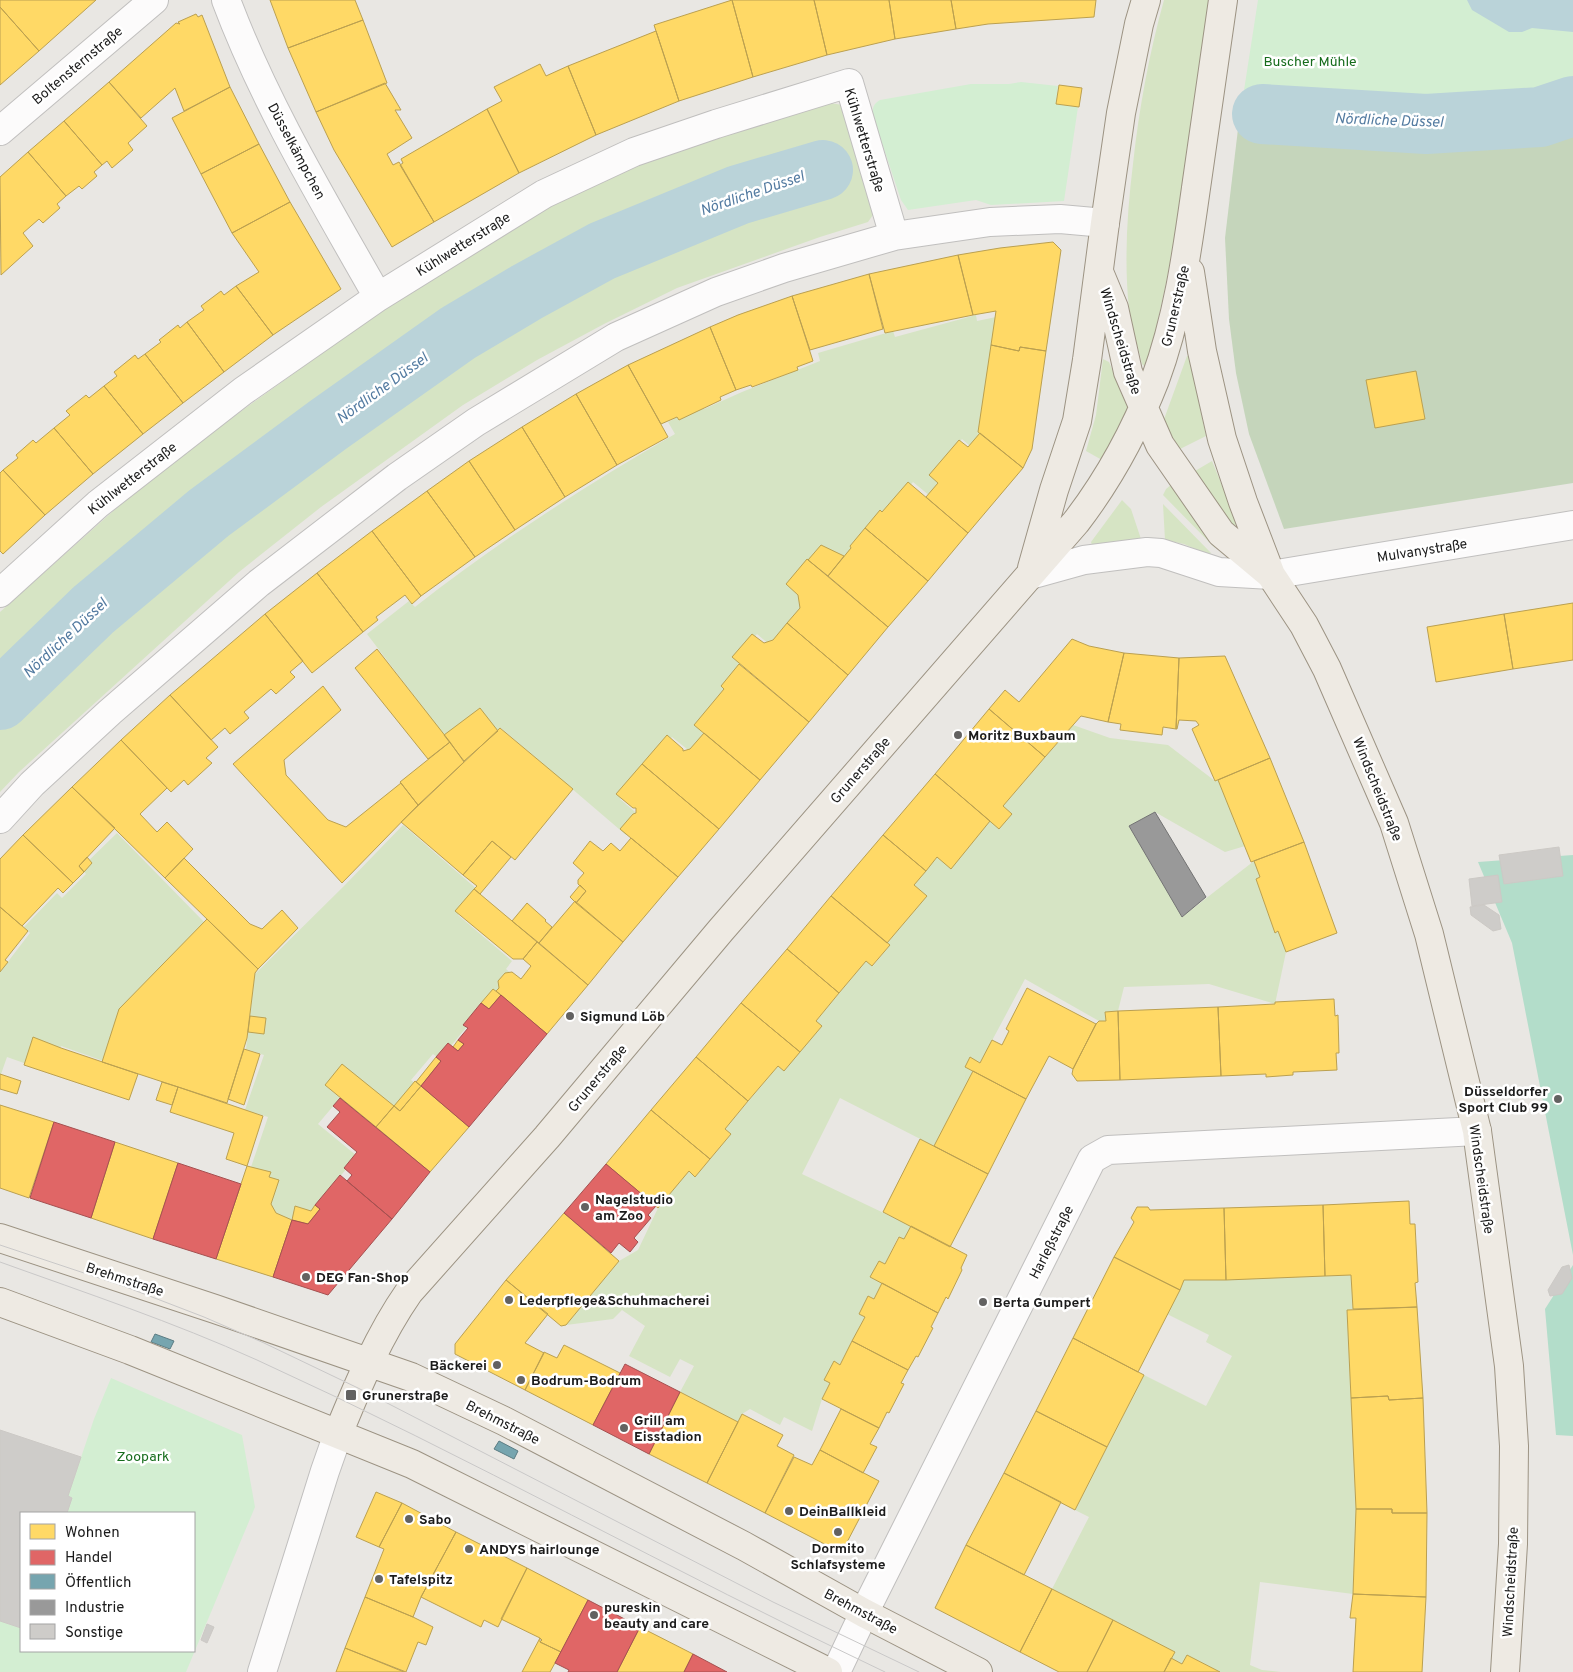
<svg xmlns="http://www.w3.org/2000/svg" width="1573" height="1672" font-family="Overpass,sans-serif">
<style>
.grass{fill:#d6e4c4}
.forest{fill:#c5d5bb}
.park{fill:#d3eed2}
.pitch{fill:#b3ddca}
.water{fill:#bad3d9}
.homes{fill:#ffd966;stroke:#bba050}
.shops{fill:#e06666;stroke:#a55050}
.public{fill:#76a5af;stroke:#5b7c83}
.industry{fill:#999;stroke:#737373}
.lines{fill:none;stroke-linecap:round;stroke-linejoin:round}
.river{stroke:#bad3d9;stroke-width:60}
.building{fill:#ceccc9;stroke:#ccc9c5}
.minor-casing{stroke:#c0bfbe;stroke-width:30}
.major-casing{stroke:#9c9383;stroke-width:30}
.minor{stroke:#fcfbfb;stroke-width:28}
.major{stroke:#eeeae3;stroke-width:28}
.tram{stroke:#c9c8c8;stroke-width:1}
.poi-dot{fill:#636261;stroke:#fff;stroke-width:2}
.labels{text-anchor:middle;stroke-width:5;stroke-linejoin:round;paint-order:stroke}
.park-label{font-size:14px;fill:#166c1c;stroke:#fff}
.street-label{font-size:14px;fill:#1b1b1b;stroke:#fff}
.poi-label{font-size:14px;font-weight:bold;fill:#1b1b1b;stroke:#fff;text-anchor:start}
.water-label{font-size:15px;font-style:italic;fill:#527aa0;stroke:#fff}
</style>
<rect width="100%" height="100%" fill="#e9e7e3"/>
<path class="grass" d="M1164,0H1209C1193,121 1179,245 1147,363L1144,366L1142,364C1138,346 1131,327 1129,309C1124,261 1127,212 1133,164C1139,109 1149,54 1164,0Z
M825,102L842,105L875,212L868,222L820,237L677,288L604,324L537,360L463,405L321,507L239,572L19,772L0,792V612L130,496L208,435L293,374L383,305L476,245L592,184L651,160Z
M976,315L977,321L996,317L984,430L970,446L962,439L932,475L941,483L930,496L913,482L833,577L816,563L795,589L811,603L770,645L757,634L736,660L747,670L699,727L707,734L692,753L672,737L620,799L641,817L626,835L501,728L465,763L367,634L409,601L415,607C496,543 585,486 675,434L668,422L702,404L704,409L742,392L820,361L818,353L893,331L895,337Z
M1187,356H1189L1206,436L1180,449L1163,422Z
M1103,359L1109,362L1128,408L1126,414L1102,460L1086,451L1096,415Z
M1212,461L1237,522L1235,526H1231L1195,471Z
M1172,484L1214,544L1215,548L1163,495L1166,489Z
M1122,500L1131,509L1141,539L1096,546L1092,545L1091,542Z
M1163,504L1211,553L1209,555L1184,544L1165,540Z
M1073,725L1110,738L1168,745L1215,781L1218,780L1245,846L1225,852L1155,812L1129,826L1182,917L1254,861L1260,877L1256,879L1275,932L1278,931L1286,952L1275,1004L1209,984L1124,987L1118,1011L1105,1012L1106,1021H1099L1025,979L980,1063L970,1058L973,1071L934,1146L840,1098L802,1174L911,1226L904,1239L898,1237L885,1264L879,1261L870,1277L882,1283L874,1299L868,1296L859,1314L865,1317L840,1365L835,1362L825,1380L830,1383L822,1399L812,1431L784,1417L780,1425L750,1409L742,1414L738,1422L680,1392L694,1366L680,1359L670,1377L629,1356L645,1326L622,1310L613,1319L566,1325L619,1261L638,1250L658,1208L689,1171L695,1177L731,1134L725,1129L778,1066L784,1071L816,1021L866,961L873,966L890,945L887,943L927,896L914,885L937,857L951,868L990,821L999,828L1012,814L1003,806Z
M403,825L479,891L458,915L512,961L506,969L515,977L499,996L495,993L440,1059L433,1054L411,1080L417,1085L396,1110L344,1067L327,1087L340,1098L318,1124L357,1156L338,1179L306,1225L272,1213L269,1209L270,1177L250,1170L268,1117L245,1110L264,1055L246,1049L255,974L344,886Z
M117,833L205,923L112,1064L61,1046L52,1073L7,1057L0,1077V972L30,933L24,927L57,893L62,898L86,874L81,868Z
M1351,1275L1353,1309L1347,1310L1356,1509L1353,1594L1260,1582L1250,1665L1262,1670L1281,1672H1220L1187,1655L1182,1664L1171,1658L1174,1652L1052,1589L1089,1517L1075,1510L1144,1375L1206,1406L1232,1356L1206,1342L1209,1335L1167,1314L1184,1280Z"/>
<path class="forest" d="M1573,98V483L1284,529L1249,434L1236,373L1229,319L1225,238L1238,129Z"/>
<path class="park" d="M1258,0H1573V98L1238,129Z
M1021,82L1058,86L1056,104L1078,107L1064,201L991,205L976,200L908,210L901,200L873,116C872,109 873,104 880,100L971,84H1009Z
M111,1378L242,1435L255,1507L186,1672H0V1621L21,1628V1651H194V1513H67L72,1498L68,1496L94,1419Z"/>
<path class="pitch" d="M1573,855V1255L1512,943L1478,862Z
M1573,1265V1436L1556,1435L1545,1309Z"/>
<path class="water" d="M1467,0H1573V32L1532,28L1522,32H1509L1472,10Z"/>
<path class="homes" d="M0,0H96L39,51L0,7Z
M270,0H355L363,20L288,48Z
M732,0H814L827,55L753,77Z
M732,0L753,77L679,101L654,25Z
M814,0H889L895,39L827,55Z
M889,0H951L956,29L895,39Z
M951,0H1096L1094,17L988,24L956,29Z
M0,7L39,51L0,85Z
M196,14L198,17L202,15L230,87L184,111L175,88L141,118L109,82L176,23L180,24L178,22Z
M363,20L387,83L316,112L288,48Z
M656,31L679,101L596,135L568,66Z
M540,64L546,76L568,66L596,135L519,173L487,109L502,101L494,87Z
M109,82L147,126L128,143L133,150L112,168L107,161L102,165L64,121Z
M385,83L401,110H395L412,138L387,154L393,165L399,162L434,222L392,247L334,150L316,112Z
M1059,85L1082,88L1079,107L1056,104Z
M230,87L259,144L201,174L172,118Z
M487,109L519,173L434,222L400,165L403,163L401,159Z
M64,121L102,165L94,172L97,176L82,189L79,186L66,196L28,152Z
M259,144L290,202L232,233L201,174Z
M28,152L66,196L57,204L60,208L43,223L39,219L23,233L33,246L1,275L0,177Z
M290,202L341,289L273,335L236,286L259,272L232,233Z
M1053,242L1061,250L1046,351L1020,347L1019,351L991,345L996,311L973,315L958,255L1000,248Z
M958,255L973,315L885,333L869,274Z
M869,274L883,329L810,350L792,296Z
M236,286L273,335L224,372L187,322L204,310L201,306L221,291L224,295Z
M792,296L813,361L797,367L798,370L752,387L751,385L736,390L710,327L738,315Z
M187,322L224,372L183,403L145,354L161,342L159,340L178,325L180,328Z
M710,327L736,390L720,397L721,400L679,420L677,417L661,424L628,365Z
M991,345L1019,351L1020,347L1046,351L1032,449L1023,468L978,432Z
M145,354L183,403L143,434L104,386L117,376L114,372L135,355L138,359Z
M628,365L668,437L617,465L576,394Z
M1416,371L1425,419L1375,428L1366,380Z
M104,386L143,434L93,474L54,428L70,415L66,411L86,395L89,398Z
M576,394L617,465L565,497L522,427Z
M522,427L565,497L515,530L469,461Z
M54,428L93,474L45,515L3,470L18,458L16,455L33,440L36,443Z
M980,433L1023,468L968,533L926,497L938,483L929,475L959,440L968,447Z
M469,461L515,530L475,557L427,491Z
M3,470L45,515L3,554L0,551V473Z
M908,482L968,533L928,581L865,528L880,510L882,512Z
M427,491L475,557L421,596L372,531Z
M865,528L928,581L888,627L828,576L851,548L850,546Z
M372,531L421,596L412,604L405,595L376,617L378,620L363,632L317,573Z
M821,545L844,556L828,576L808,560Z
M807,559L888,627L848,675L787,623L800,608L798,595L786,584Z
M317,573L363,632L312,673L265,614Z
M1573,603V660L1513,669L1504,614Z
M265,614L303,661L290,672L295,677L276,694L271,689L244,712L249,718L230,734L225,728L211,740L170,695Z
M1504,614L1513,669L1436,682L1427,627Z
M787,623L848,675L809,722L732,657L752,634L764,643L773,640Z
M1072,639L1089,646L1124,653L1108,722L1081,716L1045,757L989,709L1005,690L1019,702Z
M377,649L450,742L428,759L355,668Z
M1124,653L1179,658L1176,729L1163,727L1162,735L1120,730L1121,724L1108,722Z
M1225,656L1270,758L1215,781L1192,729L1199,725L1196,721L1179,720L1177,729H1176L1179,658Z
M739,664L809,722L760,780L694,725L724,689L721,686Z
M323,686L341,710L284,760L286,775L328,820L346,827L401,783L418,805L342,883L233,764Z
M170,695L218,747L206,758L212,763L188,785L184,780L171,792L121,740Z
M480,708L498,731L464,761L444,735Z
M989,709L1045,757L1003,806L1012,814L999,829L935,774Z
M500,728L573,789L515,860L492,841L463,875L401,822Z
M704,733L760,780L719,829L642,764L667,735L683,749V751L690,749Z
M121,740L167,788L140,814L157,832L167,822L193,849L165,878L72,787Z
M450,742L464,762L418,805L400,782Z
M1270,758L1304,842L1251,862L1218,780Z
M642,764L719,829L678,877L620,829L633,814L636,813V808H633L616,794Z
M935,774L990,821L951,869L937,857L926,871L883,835Z
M72,787L115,828L79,866L84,872L73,883L23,835Z
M23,835L73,883L63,893L58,888L22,926L0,907V859Z
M883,835L926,871L914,885L927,896L887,943L831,896Z
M631,838L678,877L623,942L576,903L586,891L578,884V880L584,873L573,863L590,841L603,851L611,843L620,851Z
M492,841L511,857L480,894L474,889L477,886L463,875Z
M1304,842L1337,933L1286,952L1278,931L1275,933L1256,879L1260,877L1254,861Z
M87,857L92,863L84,872L79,866Z
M184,858L250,924L262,929L282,910L298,928L258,969L165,878Z
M580,885L586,891L576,903L570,897Z
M474,889L537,942L523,959H513L455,911Z
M831,896L890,945L872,966L866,961L839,993L787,949Z
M575,901L623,942L588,985L539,943Z
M527,903L546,920L545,921L552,927L539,943L512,921Z
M0,907L28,931L5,960L8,962L0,972Z
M207,919L258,969L255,973L247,1038L227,1103L102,1062L119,1009Z
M537,942L588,985L547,1034L496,991L499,988L498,981L505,973L512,972L521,979L531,966L523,959Z
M787,949L839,993L816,1021L822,1026L800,1052L741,1003Z
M1027,988L1096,1024L1073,1069L1049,1056L1026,1099L965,1067L970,1057L980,1063L992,1040L1002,1045L1009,1031L1006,1029Z
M493,989L501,995L489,1009L481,1003Z
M1334,999L1335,1016L1338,1015L1339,1053H1336L1337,1070L1293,1072V1075L1266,1077V1074L1221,1076L1218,1007L1275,1004V1002Z
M741,1003L800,1052L784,1071L778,1066L748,1101L696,1057Z
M1218,1007L1221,1076L1120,1080L1118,1011Z
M1118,1011L1120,1080L1077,1081L1072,1074L1073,1069L1096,1024L1099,1021H1106L1105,1012Z
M250,1016L266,1018L264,1034L248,1032Z
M33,1037L61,1048L138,1074L129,1100L24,1065Z
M458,1040L464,1044L458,1051L453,1047Z
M244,1049L260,1054L244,1105L228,1099Z
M436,1057L441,1061L421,1086L416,1082Z
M696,1057L748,1101L725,1129L731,1134L710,1159L651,1110Z
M342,1064L394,1106L376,1127L325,1085Z
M973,1071L1026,1099L988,1174L934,1146Z
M0,1074L21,1081L17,1094L0,1089Z
M415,1081L421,1086L400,1111L394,1106Z
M162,1082L178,1087L172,1105L156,1100Z
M421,1086L469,1127L430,1172L376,1127L394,1106L400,1111Z
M178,1087L263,1116L247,1166L226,1159L234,1133L170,1112Z
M0,1105L54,1122L29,1198L0,1188Z
M651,1110L710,1159L695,1177L689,1171L658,1208L606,1164Z
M920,1139L988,1174L950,1247L883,1212Z
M115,1142L178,1163L153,1239L91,1218Z
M247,1166L271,1172L269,1177L279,1180L271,1204L276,1213L292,1220L273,1277L216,1259Z
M1409,1201L1410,1224H1415L1418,1282L1415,1283L1417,1307L1353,1309L1351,1275L1325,1276L1323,1205Z
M315,1205L320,1209L308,1224L292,1220L295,1206L311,1211Z
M1323,1205L1325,1276L1226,1280L1224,1208Z
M1137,1207H1148L1150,1210L1224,1208L1226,1280H1184L1180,1290L1114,1257L1134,1222L1131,1218Z
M564,1213L619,1261L566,1325L561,1326L506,1280Z
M911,1226L967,1255L961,1268L962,1270L948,1299L946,1297L938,1313L870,1277L879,1261L885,1264L899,1237L904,1239Z
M1114,1257L1180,1290L1138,1372L1073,1338Z
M506,1280L548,1314L525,1343L544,1353L525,1390L455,1354V1344Z
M882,1283L938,1313L931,1327L933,1328L918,1357L916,1356L908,1370L852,1341L865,1317L859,1314L868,1296L874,1299Z
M1417,1307L1423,1398L1389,1400L1388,1396L1351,1398L1347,1310Z
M1073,1338L1144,1375L1107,1447L1036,1411Z
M852,1341L908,1370L901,1383L904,1384L889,1413L887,1412L879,1428L822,1399L830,1383L824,1380L834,1361L840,1365Z
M564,1345L620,1373L593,1425L525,1390L544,1352L557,1358Z
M680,1392L738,1422L707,1483L649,1454Z
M1388,1396L1389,1400L1423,1398L1427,1513H1392V1509H1356L1351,1398Z
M841,1409L879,1428L870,1444L877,1447L863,1473L820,1450Z
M1036,1411L1107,1447L1075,1510L1004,1473Z
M742,1414L783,1435L777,1446L794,1455L765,1513L707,1483Z
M820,1450L879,1481L845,1546L836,1550L765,1513L794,1457L812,1465Z
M1004,1473L1061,1502L1024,1575L966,1545Z
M376,1492L402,1503L379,1547L356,1537Z
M402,1503L456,1532L421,1597L413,1617L365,1597L384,1549L379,1547Z
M1356,1509H1392V1513H1427L1426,1597L1353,1594Z
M456,1532L527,1568L498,1627L484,1620L481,1627L421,1597Z
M966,1545L1052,1589L1020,1652L935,1608Z
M527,1568L588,1600L561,1652L540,1642L542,1640L540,1638L501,1619Z
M1052,1589L1113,1620L1087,1672H1059L1020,1652Z
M1353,1594L1426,1597L1422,1672H1353L1356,1618H1350Z
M365,1597L413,1617L433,1627L426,1645L418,1642L406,1672L345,1648Z
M1113,1620L1175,1652L1164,1672H1087Z
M640,1627L693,1654L684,1672H617Z
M540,1638V1642L561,1652L550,1672H522Z
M345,1648L404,1672H336Z
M1187,1655L1220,1672H1164L1171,1658L1182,1664Z"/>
<path class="shops" d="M501,995L547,1034L469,1127L421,1086L441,1061L436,1057L448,1043L458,1051L464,1044L458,1040L468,1028L463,1025L481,1003L489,1009Z
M340,1098L430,1172L392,1219L347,1181L352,1175L344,1168L357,1152L327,1127L340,1112L333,1106Z
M54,1122L115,1142L91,1218L30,1198Z
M178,1163L241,1184L216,1259L153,1239Z
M606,1164L656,1206L648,1215L651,1218L634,1238L638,1242L630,1252L619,1243L611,1253L564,1213Z
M340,1175L392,1219L328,1295L273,1277L292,1220L308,1224L320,1209L315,1205Z
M625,1364L680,1392L649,1454L593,1425Z
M588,1600L640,1627L617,1672H568L569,1670L555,1663Z
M693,1654L727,1672H684Z"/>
<path class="public" d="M155,1334L174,1341L170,1349L151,1342Z
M499,1441L518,1451L514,1459L494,1449Z"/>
<path class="industry" d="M1155,812L1206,897L1182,917L1129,826Z"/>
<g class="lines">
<path class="river" d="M1262,114L1426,124L1540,117L1573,106
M0,700L93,610L209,513L328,425L458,333L527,292L602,251L738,195L823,170"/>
</g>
<path class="building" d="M1559,847L1563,876L1504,884L1499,855Z
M1498,875L1502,902L1472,906L1469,879Z
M1484,905L1499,915L1501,929L1493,931L1471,915L1470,907Z
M1569,1265L1572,1278L1562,1294L1550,1296L1548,1290L1562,1267Z
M0,1430L81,1457L68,1496L72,1498L67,1513H21V1628L0,1621Z
M207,1624L214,1627L207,1643L201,1640Z"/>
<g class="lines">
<defs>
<path id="minor" d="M226,0C265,104 323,200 378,297
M0,131L154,0
M1030,575L1084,560L1147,552L1161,553L1219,572L1271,575L1573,525
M0,593L98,504L243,391L378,297L544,194L634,152L716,124L849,83L894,236
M0,819L32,784L110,712L259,583L397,477L476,422L616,337L716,292L784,268L894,236L990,222L1060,219L1105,223
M262,1672L325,1471L338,1434
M836,1672L864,1613L1092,1159L1108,1150L1477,1131"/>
<path id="major" d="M1099,272L1114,308L1128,372L1160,445L1221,533L1270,574
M1190,272L1202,351L1222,439L1243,502L1271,575L1304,625L1327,669L1394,823L1429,934L1477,1131L1509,1366L1514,1446L1513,1544L1505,1672
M1032,568L1054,490L1077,421L1087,360L1105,223L1121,113L1139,24L1146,0
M0,1238L215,1309L411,1377L504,1421L744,1546L864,1613L978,1672
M0,1302L130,1350L412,1464L828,1672
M338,1434C358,1385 379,1335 409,1292L547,1137L721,930L1076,522C1109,479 1135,431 1155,380C1178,318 1187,252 1196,188C1205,125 1214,62 1223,0"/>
</defs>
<use href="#minor" class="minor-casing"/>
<use href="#major" class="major-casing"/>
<use href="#minor" class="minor"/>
<use href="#major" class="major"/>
<path class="tram" d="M0,1245L126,1287L204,1317L264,1343L358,1388L773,1602L919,1672
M0,1262C86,1293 173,1322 257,1360C470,1457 673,1572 885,1672"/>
</g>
<g class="poi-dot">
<circle cx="958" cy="735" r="5"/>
<circle cx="570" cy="1016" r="5"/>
<circle cx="1558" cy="1099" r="5"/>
<circle cx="585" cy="1207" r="5"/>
<circle cx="306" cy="1277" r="5"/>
<circle cx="509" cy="1300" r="5"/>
<circle cx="983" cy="1302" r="5"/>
<circle cx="497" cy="1365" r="5"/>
<circle cx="521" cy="1380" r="5"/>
<rect x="345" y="1389" width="12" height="12" rx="2.5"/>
<circle cx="624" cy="1428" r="5"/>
<circle cx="789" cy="1511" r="5"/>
<circle cx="409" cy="1519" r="5"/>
<circle cx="838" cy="1532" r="5"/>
<circle cx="469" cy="1549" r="5"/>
<circle cx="379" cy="1579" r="5"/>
<circle cx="594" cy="1615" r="5"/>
</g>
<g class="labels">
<g class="park-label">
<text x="1310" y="66">Buscher Mühle</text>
<text x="143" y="1461">Zoopark</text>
</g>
<g class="street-label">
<text transform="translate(77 65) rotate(-40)" y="5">Boltensternstraße</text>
<text transform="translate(865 140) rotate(73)" y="5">Kühlwetterstraße</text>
<text transform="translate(297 151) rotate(62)" y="5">Düsselkämpchen</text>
<text transform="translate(463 244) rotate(-32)" y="5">Kühlwetterstraße</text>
<text transform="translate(1175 306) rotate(-77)" y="5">Grunerstraße</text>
<text transform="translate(1121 341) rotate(73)" y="5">Windscheidstraße</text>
<text transform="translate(132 478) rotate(-38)" y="5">Kühlwetterstraße</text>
<text transform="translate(1422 550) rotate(-9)" y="5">Mulvanystraße</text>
<text transform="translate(860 770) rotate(-49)" y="5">Grunerstraße</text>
<text transform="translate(1378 789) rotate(68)" y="5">Windscheidstraße</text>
<text transform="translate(597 1078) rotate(-50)" y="5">Grunerstraße</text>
<text transform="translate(1482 1179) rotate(82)" y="5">Windscheidstraße</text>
<text transform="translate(1051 1242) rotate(-63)" y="5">Harleßstraße</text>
<text transform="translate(125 1279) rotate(18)" y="5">Brehmstraße</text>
<text transform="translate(503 1422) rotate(27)" y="5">Brehmstraße</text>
<text transform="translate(1510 1582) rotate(-87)" y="5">Windscheidstraße</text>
<text transform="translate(861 1611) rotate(28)" y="5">Brehmstraße</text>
</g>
<g class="poi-label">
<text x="968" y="740">Moritz Buxbaum</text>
<text x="580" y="1021">Sigmund Löb</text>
<text x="1548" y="1096" text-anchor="end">Düsseldorfer<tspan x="1548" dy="16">Sport Club 99</tspan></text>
<text x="595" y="1204">Nagelstudio<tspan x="595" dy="16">am Zoo</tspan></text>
<text x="316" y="1282">DEG Fan-Shop</text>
<text x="519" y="1305">Lederpflege&amp;Schuhmacherei</text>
<text x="993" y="1307">Berta Gumpert</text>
<text x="487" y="1370" text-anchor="end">Bäckerei</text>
<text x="531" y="1385">Bodrum-Bodrum</text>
<text x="362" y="1400">Grunerstraße</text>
<text x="634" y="1425">Grill am<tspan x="634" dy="16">Eisstadion</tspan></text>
<text x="799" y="1516">DeinBallkleid</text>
<text x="419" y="1524">Sabo</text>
<text x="838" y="1553" text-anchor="middle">Dormito<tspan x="838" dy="16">Schlafsysteme</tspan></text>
<text x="479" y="1554">ANDYS hairlounge</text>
<text x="389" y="1584">Tafelspitz</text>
<text x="604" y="1612">pureskin<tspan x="604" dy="16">beauty and care</tspan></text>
</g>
<g class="water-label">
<text transform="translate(1389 120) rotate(2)" y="5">Nördliche Düssel</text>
<text transform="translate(752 193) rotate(-19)" y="5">Nördliche Düssel</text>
<text transform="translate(382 388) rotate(-36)" y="5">Nördliche Düssel</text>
<text transform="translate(65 638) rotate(-43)" y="5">Nördliche Düssel</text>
</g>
</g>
<rect x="20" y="1512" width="175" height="140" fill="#ffffff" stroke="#a4a4a4"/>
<rect x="30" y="1524" width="25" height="15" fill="#ffd966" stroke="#a4a4a4"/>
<text x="65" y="1537" font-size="15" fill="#1b1b1b">Wohnen</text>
<rect x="30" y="1550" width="25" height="15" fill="#e06666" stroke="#a4a4a4"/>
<text x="65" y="1562" font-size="15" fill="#1b1b1b">Handel</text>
<rect x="30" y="1574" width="25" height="15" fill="#76a5af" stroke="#a4a4a4"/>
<text x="65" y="1587" font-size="15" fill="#1b1b1b">Öffentlich</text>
<rect x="30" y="1600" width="25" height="15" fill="#999999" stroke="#a4a4a4"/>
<text x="65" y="1612" font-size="15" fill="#1b1b1b">Industrie</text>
<rect x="30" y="1624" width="25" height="15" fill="#ceccc9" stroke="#a4a4a4"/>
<text x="65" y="1637" font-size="15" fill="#1b1b1b">Sonstige</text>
</svg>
